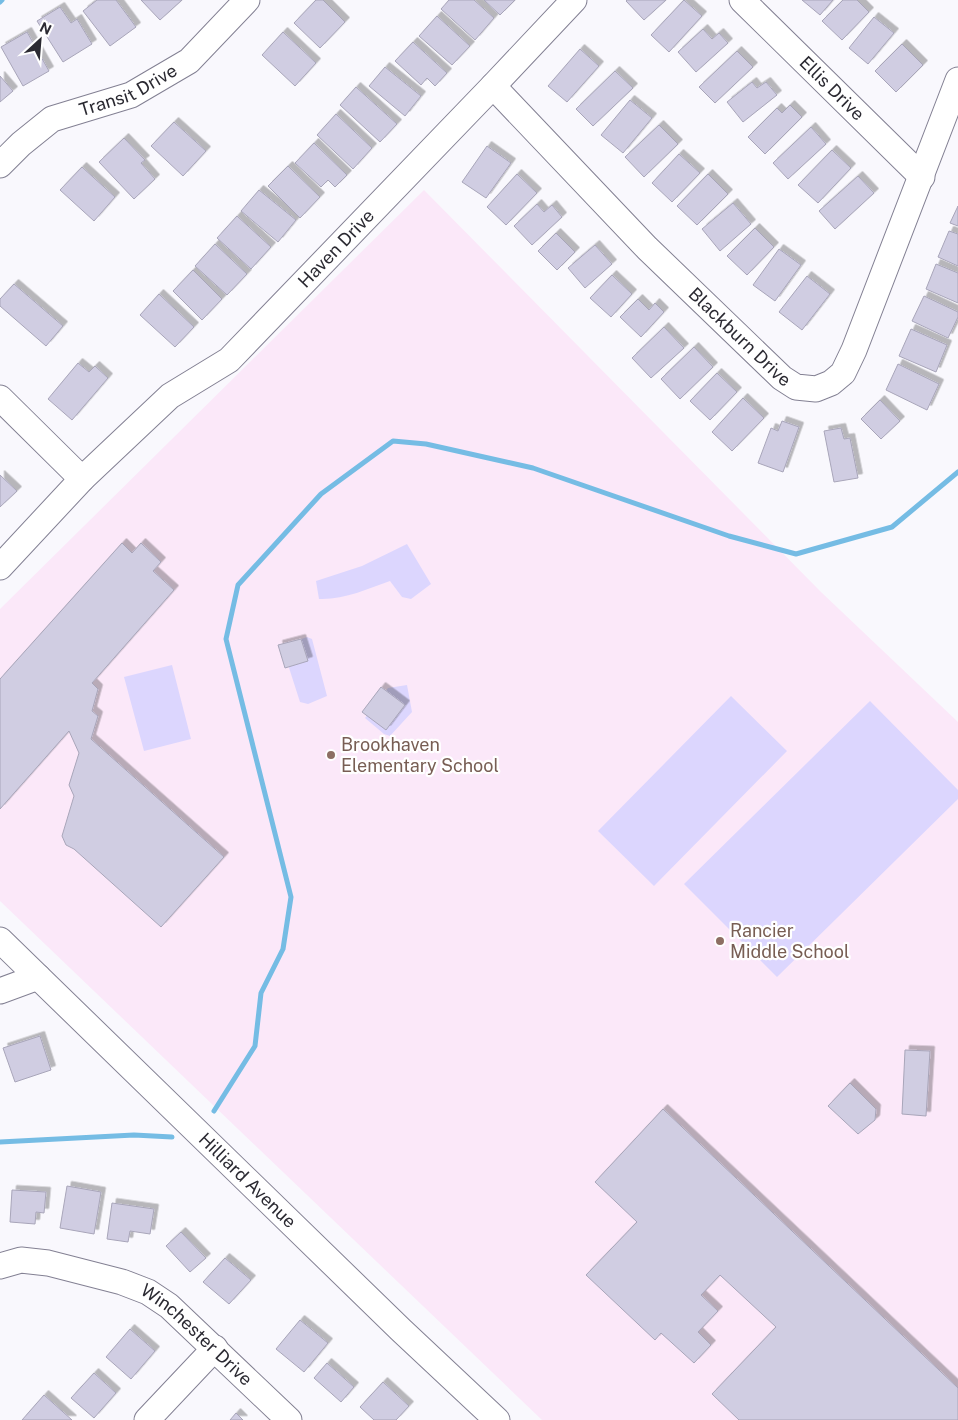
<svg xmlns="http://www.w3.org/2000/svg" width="958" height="1420" font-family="'Public Sans',sans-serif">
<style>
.education{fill:#fbe8f9}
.green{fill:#dcd6fe}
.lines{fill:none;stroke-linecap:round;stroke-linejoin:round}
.stream{stroke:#75bce4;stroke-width:5}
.building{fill:#d0cde2;stroke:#a8a5b9;filter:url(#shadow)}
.minor-casing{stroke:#838093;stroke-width:27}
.minor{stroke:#fff;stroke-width:25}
.education-dot{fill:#8d6e63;stroke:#fff;stroke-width:2}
.labels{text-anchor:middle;stroke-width:4.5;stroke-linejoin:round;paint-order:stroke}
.street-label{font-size:18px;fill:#2b2a32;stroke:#fff}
.education-label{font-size:18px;fill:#785e54;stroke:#fff;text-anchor:start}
</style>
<defs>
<filter id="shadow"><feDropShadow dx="4.5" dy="-4.5" stdDeviation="0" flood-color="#0004"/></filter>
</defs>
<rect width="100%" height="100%" fill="#f9f8fd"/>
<path class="education" d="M424,190L821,592L958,722V1420H542L0,901V609Z"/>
<path class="green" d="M407,544L431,584L411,599L402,597L390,581C367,589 344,600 319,599L316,581L362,566Z
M307,637L312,639L327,696L308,704L300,702L282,646Z
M172,665L191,739L144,751L124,677Z
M407,685L412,712L390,736L384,734L365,718L388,688Z
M731,696L787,751L654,886L598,831Z
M870,701L958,790V799L777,977L684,884Z"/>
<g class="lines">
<path class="stream" d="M0,2L2,0
M214,1111L255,1046L261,993L283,949L291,897L226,639L238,585L321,494L393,441L426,444L533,468L729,536L796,554L892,527L958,472
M0,1142L134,1135L172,1137"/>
</g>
<path class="building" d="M97,0H116L136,27L110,46L83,11Z
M141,0H182L160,20Z
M316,0H323L345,22L320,48L294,23Z
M449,0H474L494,18L475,40L441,9Z
M484,0H515L500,15Z
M627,0H666L644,20L626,1Z
M684,0L702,16L669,52L651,35Z
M802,0H833L820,15Z
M843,0H857L869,12L842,40L822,21Z
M60,7L71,23L77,19L92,44L63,62L37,21Z
M437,16L470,46L452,65L419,36Z
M874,17L894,33L868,64L849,48Z
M703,29L712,39L719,33L728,43L696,72L678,52Z
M27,32L49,71L23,86L1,47Z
M283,32L316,63L295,86L262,55Z
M413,42L447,73L435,86L427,78L421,85L395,61Z
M902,44L923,65L896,92L875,71Z
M580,49L599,66L567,102L548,86Z
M737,51L753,67L715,103L699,87Z
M385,67L421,96L405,116L369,86Z
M615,71L633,88L593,126L576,109Z
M0,76L13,91L0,102Z
M752,82L757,88L766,82L777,95L743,122L727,102Z
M356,87L397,124L380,142L340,105Z
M630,100L652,118L623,153L601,135Z
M790,105L802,117L765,154L748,137L777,108L782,113Z
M336,114L372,148L353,169L317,135Z
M174,122L206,151L183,176L151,146Z
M659,125L678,144L644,177L625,157Z
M811,127L826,144L788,179L773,163Z
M124,138L145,160L141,163L155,179L134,199L99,162Z
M314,143L347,175L335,187L328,180L321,187L295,163Z
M487,146L511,163L486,198L462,182Z
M832,150L851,168L818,203L798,185Z
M679,154L700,173L672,202L652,183Z
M288,166L320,197L300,218L268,186Z
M82,167L115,197L94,221L60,190Z
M517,174L537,193L506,225L487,207Z
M708,174L728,194L697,225L677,206Z
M858,176L874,193L835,229L819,211Z
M259,190L296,220L278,242L241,211Z
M733,203L751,224L720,251L702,229Z
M537,204L544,212L552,205L562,217L532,245L514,226Z
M958,206V226L950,223Z
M237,216L271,247L251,269L217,238Z
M755,228L774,247L747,275L727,256Z
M949,231L958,234V266L938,257Z
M556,233L575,252L557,270L538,251Z
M215,244L247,274L227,295L195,266Z
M595,245L612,264L585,288L568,268Z
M779,249L801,265L775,301L753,285Z
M936,264L958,273V303L926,289Z
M193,270L222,299L202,320L173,291Z
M612,275L632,294L611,317L590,298Z
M807,276L830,294L802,330L779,312Z
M14,284L63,326L46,346L0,306V299Z
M159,294L194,327L175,347L140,315Z
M924,296L958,312V317L948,338L912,321Z
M638,299L649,310L655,303L664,312L641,337L620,317Z
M664,327L684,348L651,378L632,358Z
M911,329L947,345L936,372L899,356Z
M694,347L713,367L680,399L661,379Z
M78,363L89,372L95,366L108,378L72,420L48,399Z
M898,364L939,384L927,410L886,390Z
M717,373L737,392L710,420L690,401Z
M743,398L764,418L732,451L712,432Z
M880,400L900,421L881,439L861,419Z
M782,421L799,427L783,472L758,463L771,428L778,431Z
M841,428L844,439L850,438L858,478L834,482L824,431Z
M0,475L17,491L0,507Z
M122,543L132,553L141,543L161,562L153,571L174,590L92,683L98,689L92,711L98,716L91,739L224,857L161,927L74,849L66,845L62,836L74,796L69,785L79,753L69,731L0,809V679Z
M301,639L308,661L285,668L278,645Z
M381,687L405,705L386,730L362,712Z
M40,1036L51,1070L15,1082L3,1048Z
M905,1050L930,1051L926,1116L902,1114Z
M850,1083L876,1109L875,1120L858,1134L828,1106Z
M663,1109L958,1388V1420H739L712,1394L776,1327L720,1275L701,1295L718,1311L698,1332L711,1345L694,1363L661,1333L655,1340L586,1275L637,1222L595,1182Z
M67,1186L101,1192L94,1234L60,1228Z
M12,1190L46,1192L44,1213L36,1212L35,1224L10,1222Z
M112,1203L154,1209L150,1234L130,1231L128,1242L107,1239Z
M181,1232L206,1258L190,1272L166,1246Z
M225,1258L251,1280L229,1304L203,1282Z
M300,1320L328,1343L304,1372L276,1349Z
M130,1329L155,1351L131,1379L106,1357Z
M327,1363L354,1387L341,1402L314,1378Z
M94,1373L116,1393L94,1418L71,1398Z
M383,1382L409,1406L396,1420H374L360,1407Z
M44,1395L72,1420H22Z
M236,1413L243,1420H230Z"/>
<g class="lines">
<defs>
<g id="minor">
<path id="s1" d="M742,0L922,177"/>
<path id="s2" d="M493,86L647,248L782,378L796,387L816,389L831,383L843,373L854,350L958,80"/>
<path id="s3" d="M0,165L21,144L52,119L131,95L189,61L247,0"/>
<path d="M0,398L82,479"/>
<path id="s4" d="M0,567L82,479L170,396L229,360L493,86L574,0"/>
<path id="s5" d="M0,940L401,1330L497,1420"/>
<path d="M0,991L38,977"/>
<path id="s6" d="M0,1266L21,1260L48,1263L122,1282L148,1292L169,1306L289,1420"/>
<path d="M147,1420L215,1348"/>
</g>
</defs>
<use href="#minor" class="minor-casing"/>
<use href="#minor" class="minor"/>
</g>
<g class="education-dot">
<circle cx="331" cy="755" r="5"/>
<circle cx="720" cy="941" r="5"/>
</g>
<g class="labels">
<g class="street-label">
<text dy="6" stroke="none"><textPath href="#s3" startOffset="151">Transit Drive</textPath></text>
<text dy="6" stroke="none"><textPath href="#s1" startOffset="126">Ellis Drive</textPath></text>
<text dy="6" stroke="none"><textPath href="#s4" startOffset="465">Haven Drive</textPath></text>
<text dy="6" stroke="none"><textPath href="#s2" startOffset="352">Blackburn Drive</textPath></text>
<text dy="6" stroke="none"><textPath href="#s5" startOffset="345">Hilliard Avenue</textPath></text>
<text dy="6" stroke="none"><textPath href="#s6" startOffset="218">Winchester Drive</textPath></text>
</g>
<g class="education-label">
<text x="341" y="751">Brookhaven<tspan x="341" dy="21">Elementary School</tspan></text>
<text x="730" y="937">Rancier<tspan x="730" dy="21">Middle School</tspan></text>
</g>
</g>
<g transform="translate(40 40) rotate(26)" stroke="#ffffff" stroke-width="4" paint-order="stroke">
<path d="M0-4L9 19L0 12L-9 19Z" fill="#2b2a32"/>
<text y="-8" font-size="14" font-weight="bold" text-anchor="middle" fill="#2b2a32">N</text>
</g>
</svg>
